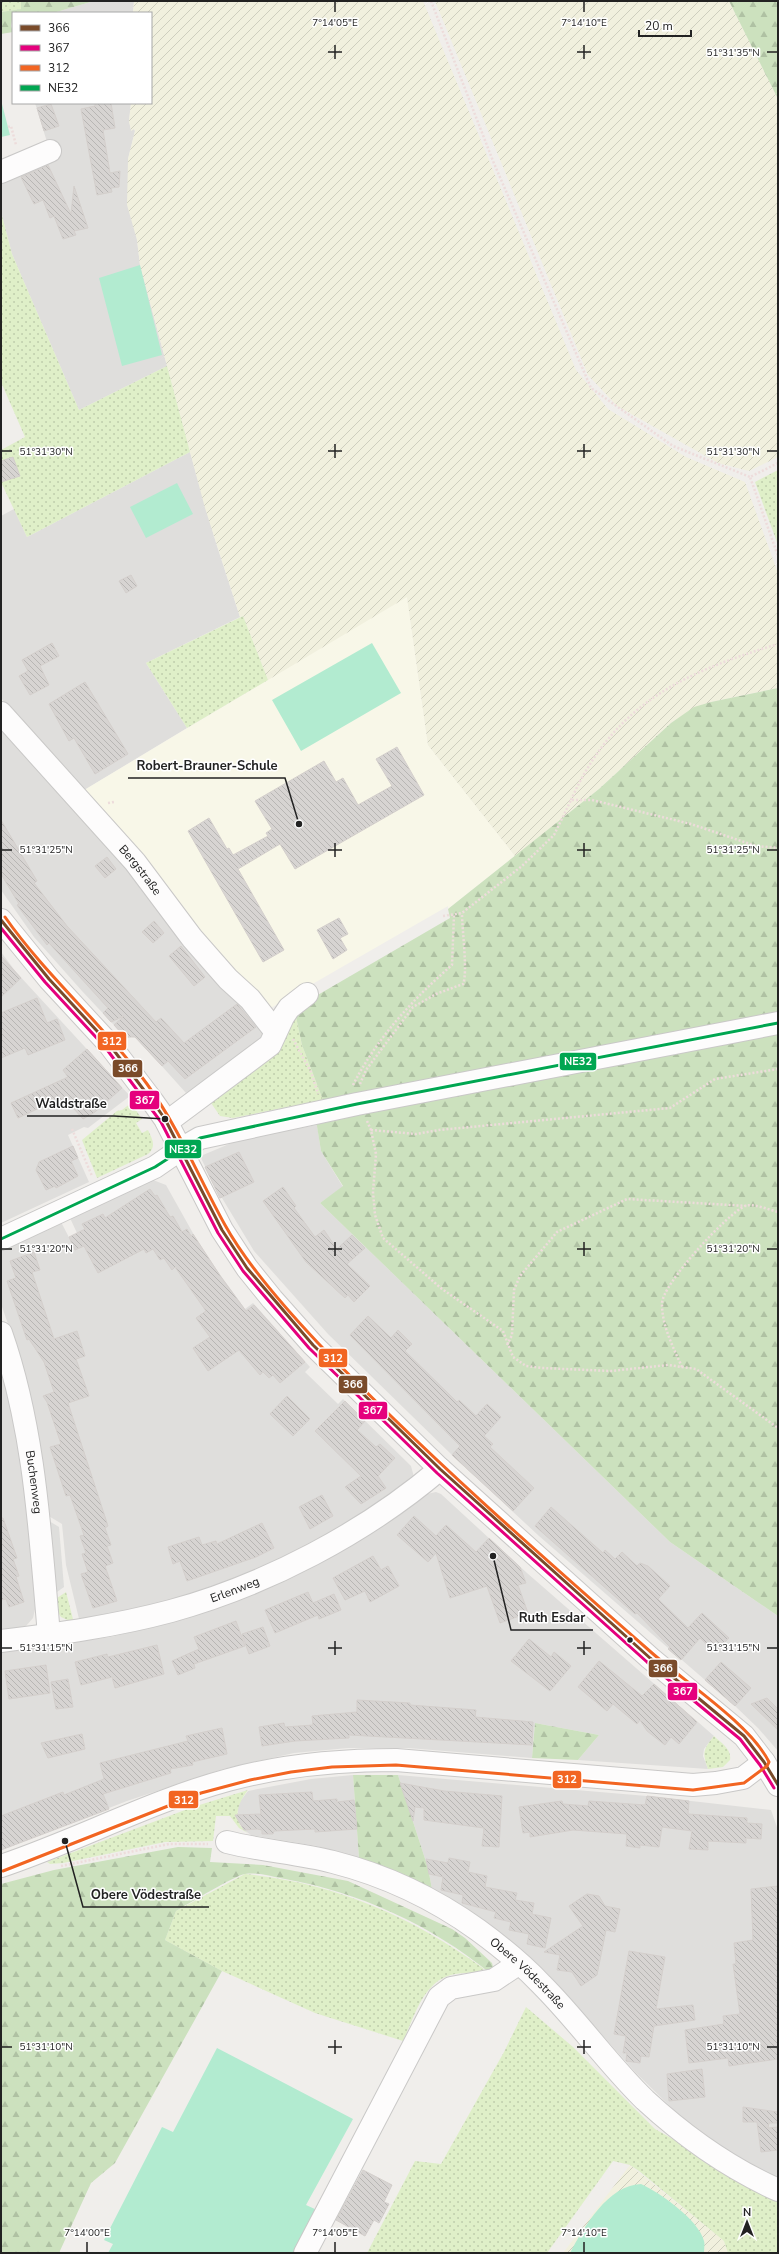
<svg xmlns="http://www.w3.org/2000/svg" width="779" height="2254" font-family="'Nunito Sans',sans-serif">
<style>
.residential{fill:#dfdedc}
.education{fill:#f8f7e8}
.religious{fill:#dededc}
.farmland{fill:url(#farmland-furrows)}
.grass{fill:url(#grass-dots)}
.forest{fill:url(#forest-firs)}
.pitch{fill:#b2ebd0}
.building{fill:url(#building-back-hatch);stroke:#d4cfcc}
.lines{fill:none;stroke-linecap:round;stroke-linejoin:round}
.minor-casing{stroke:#c9c8c7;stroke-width:24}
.path{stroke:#eddcdb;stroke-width:2.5;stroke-dasharray:2 2;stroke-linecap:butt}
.minor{stroke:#fdfcfc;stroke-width:22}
.bus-1-casing{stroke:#fff;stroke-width:6}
.bus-2-casing{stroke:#fff;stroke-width:6}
.bus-3-casing{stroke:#fff;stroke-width:6}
.bus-4-casing{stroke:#fff;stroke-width:6}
.bus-1{stroke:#7a4b2a;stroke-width:3}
.bus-2{stroke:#e5007d;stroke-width:3}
.bus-3{stroke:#f26522;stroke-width:3}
.bus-4{stroke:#00a651;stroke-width:3}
.ticks{fill:none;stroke:#222;stroke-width:1.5}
.bus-dot{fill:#222;stroke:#fff;stroke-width:1.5}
.labels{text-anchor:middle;stroke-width:3;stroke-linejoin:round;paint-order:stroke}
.street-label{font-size:12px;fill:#222;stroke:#fff}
.ticks-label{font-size:10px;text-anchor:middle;fill:#222;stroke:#fff;stroke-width:3;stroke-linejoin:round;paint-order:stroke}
.leader{fill:none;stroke:#222;stroke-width:1.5}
.callout-dot{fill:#222;stroke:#fff;stroke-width:1.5}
.callout-label{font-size:13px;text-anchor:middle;font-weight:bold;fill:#222;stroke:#fff;stroke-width:3;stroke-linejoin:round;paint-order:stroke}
.line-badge{stroke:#fff;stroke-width:1.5}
.badge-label{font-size:11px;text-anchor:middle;font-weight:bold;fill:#fff}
</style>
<defs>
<pattern id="farmland-furrows" width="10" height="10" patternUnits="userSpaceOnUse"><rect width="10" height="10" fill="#f1f0de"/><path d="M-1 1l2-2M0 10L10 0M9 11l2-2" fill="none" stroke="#cecebe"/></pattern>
<pattern id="grass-dots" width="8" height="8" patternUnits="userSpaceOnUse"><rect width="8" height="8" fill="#dfefc8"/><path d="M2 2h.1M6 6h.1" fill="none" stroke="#bfcdac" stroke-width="1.8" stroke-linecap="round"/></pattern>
<pattern id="forest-firs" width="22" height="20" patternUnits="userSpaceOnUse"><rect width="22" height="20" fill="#cce1be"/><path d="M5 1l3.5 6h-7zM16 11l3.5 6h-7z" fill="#afc1a3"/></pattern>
<pattern id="building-back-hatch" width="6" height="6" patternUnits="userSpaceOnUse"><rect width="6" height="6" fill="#d7d4d2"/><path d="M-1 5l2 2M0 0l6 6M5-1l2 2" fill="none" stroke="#b8b6b4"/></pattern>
</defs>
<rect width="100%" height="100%" fill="#f0eeeb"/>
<path class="residential" d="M94,1H134L133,13H53Z
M35,103H131L129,121L131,130L134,129L135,131L128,159L137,240L140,265L167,366L79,410L12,254L1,212V176L51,155Z
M190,452L216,543L240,617L146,663L187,728L81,792L1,698V516L14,509L27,537Z
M1,724L130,866L265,1036L186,1093L133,1034L127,1039L82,991L34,937L1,890Z
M1,952L16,972L130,1096L88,1128L84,1127L68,1135L89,1182L1,1223Z
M317,1125L321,1151L343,1187L320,1203L670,1542L778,1616V1751L758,1728L735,1706L539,1536L452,1455L328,1334L254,1251L222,1198H220L201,1158L203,1155L241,1139Z
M153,1180L166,1185L203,1251L240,1302L245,1309L253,1303L310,1367L305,1372L338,1404L343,1399L345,1401L411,1466L414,1477L395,1495L293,1555L192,1596L80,1623L66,1565L62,1524L47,1515L15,1344L1,1304V1249L61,1222L75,1249L83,1246L70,1218Z
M1,1378L5,1380L19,1442L29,1522L35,1609L33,1618L26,1626L1,1631Z
M436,1492L441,1494L527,1573L714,1736L704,1749L703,1756L708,1769L578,1760L599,1735L535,1723L532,1758L408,1748H348L294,1753L223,1769L127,1801L1,1850V1652L111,1637L165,1624L391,1519L427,1494Z
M353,1775L359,1858L317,1846L251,1835L244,1830L238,1820V1804L248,1791L311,1779Z
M398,1775L647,1796L771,1810L778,1830V2178L751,2166L701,2133L679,2115L636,2073L546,1972L491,1926L432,1889L428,1868Z"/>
<path class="education" d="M407,596L428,745L515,856L448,909V906L269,1009L210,948L81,792Z"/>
<path class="religious" d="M44,1518L59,1527L64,1587L50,1597Z"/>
<path class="farmland" d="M134,1H423L576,370L608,409L686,457L745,482L778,573V688L711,702L694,708L671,723L599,789L515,856L428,745L407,597L268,680L243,616L240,617L205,508L140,265L137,240L127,205L128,159L135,131L134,129L131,131L129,121L131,103H151V13H133Z
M435,1H729L778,99V457L749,471L718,463L617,406L588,375Z
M630,2165L724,2241L728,2253H563Z"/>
<path class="grass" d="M1,1H21V9L1,12Z
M1,212L12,254L79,410L167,366L190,452L27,537L1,482V450L25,437L1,382Z
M778,470V545L755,482Z
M243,616L268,680L187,728L146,663Z
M295,1012L302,1045L323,1100L233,1118L220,1116L209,1100Z
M131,1103L142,1119L136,1123L142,1133L148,1130C152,1139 157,1146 148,1154L97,1178L82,1140L117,1111L122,1110Z
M66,1592L74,1623L61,1617L51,1602Z
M714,1736C721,1743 732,1749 730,1760L723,1767L708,1769C702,1752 703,1750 714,1736Z
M248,1790C236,1805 231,1824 251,1835L239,1828L230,1816H216L213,1841L165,1842L63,1863L50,1864L47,1862L193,1807Z
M245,1874C334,1883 412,1916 484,1969C476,1974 461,1972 451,1975C423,1982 414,2018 403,2041L315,2013L222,1971L165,1940L176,1911Z
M526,2007L573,2047L655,2129L778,2198V2253H728L724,2241L639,2171L630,2165L613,2161L547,2253H367L415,2161L441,2164L504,2052Z"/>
<path class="forest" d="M21,1H94L53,13H13L11,26L13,32L1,34V12L21,9Z
M729,1H778V99Z
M778,688V1014L323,1100L302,1045L295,1012L316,996L450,918L448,909L599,789L671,723L694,707L711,702Z
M778,1031V1616L670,1542L320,1203L343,1186L321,1151L316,1120Z
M535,1723L599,1735L578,1760L532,1758Z
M353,1775H398L428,1868L432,1889L387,1868L359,1858Z
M178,1847L212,1848L210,1862L263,1865L348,1881L452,1929L465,1938L492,1963L493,1967L490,1973C431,1925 359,1892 285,1879C273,1877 258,1872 245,1874C236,1875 188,1904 176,1911L165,1940L222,1971L115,2163L91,2183L59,2253H1V1884L54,1870Z"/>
<path class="pitch" d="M1,100L10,135L1,137Z
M140,265L162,355L122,366L99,278Z
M177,483L193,514L146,538L130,507Z
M372,643L401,693L301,751L272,700Z
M217,2048L353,2119L306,2205L317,2210L294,2253H108L113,2244L104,2240L162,2127L173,2132Z
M641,2184C659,2192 699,2220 704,2241C705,2244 704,2249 704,2253H570C584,2227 608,2185 641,2184Z"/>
<path class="building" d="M95,103H111L115,128L103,130L110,173L120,171L119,187L111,188L112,192L97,195L81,109L95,106Z
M51,104L59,126L44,131L37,108Z
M48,165L71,214L74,186L88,228L74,231L76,235L63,239L54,216L50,218L43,200L34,204L21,177Z
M13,457L20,476L1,482V461Z
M131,575L137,586L126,593L119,581Z
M52,643L59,656L40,666L49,685L30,695L19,676L28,671L22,660Z
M85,682L128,754L95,774L74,738L69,741L49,704Z
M397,747L424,795L295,869L280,844L238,869L284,950L263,962L188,831L209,818L227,849L229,848L233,855L268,836L266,833L272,829L255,801L324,761L336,782L343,778L358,805L392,786L376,759Z
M1,820L37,881L34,883L67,926L156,1022L161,1018L184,1043L237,1004L256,1027L185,1079L168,1061L162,1066L135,1037H125L114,1025L124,1016L111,1022L103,1013L108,1008L49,943L47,945L17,905L19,904L1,874Z
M107,857L116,869L105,878L95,866Z
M339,918L348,934L340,938L347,950L333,959L317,930Z
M154,921L164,933L153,943L142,932Z
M181,946L205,977L194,986L169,956Z
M1,956L21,978L1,997Z
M37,998L47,1023L57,1019L65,1040L28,1055L25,1048L1,1058V1013Z
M87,1049L122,1088L95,1112L83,1119L65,1099L53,1105L52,1102L18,1118L11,1103L68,1077L63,1070Z
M73,1146L78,1158L71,1161L78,1176L56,1188L55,1186L46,1190L36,1170L39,1162Z
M239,1152L254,1182L220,1198L205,1167Z
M283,1187L296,1206L294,1208L315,1237L324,1230L337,1249L352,1235L365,1248L347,1264L370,1286L354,1302L348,1295L345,1298L306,1262L263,1201Z
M150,1189L155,1196L157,1195L170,1217L173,1216L182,1232L187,1229L191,1236L193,1234L221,1277L246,1311L254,1305L305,1362L280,1383L273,1375L269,1378L263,1372L260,1375L239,1350L208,1371L193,1348L210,1337L196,1318L206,1311L175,1267L172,1270L164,1258L160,1260L153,1249L146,1253L144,1249L98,1273L84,1246L75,1250L69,1237L85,1229L82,1224L103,1214L105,1218Z
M34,1252L40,1270L32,1272L54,1339L77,1331L85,1356L76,1359L89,1396L68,1403L108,1526L105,1528L111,1545L107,1546L113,1563L105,1566L117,1601L93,1608L81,1574L88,1572L82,1554L86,1553L80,1536L84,1535L70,1495L66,1496L50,1447L61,1444L47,1402L43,1396L54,1392L44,1362L29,1339L27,1340L7,1281L16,1278L10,1261Z
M368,1316L391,1338L398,1330L412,1344L405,1351L457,1402L459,1400L476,1416L487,1404L501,1417L484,1436L493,1444L490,1447L534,1488L513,1511L452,1455L460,1446L350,1335Z
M287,1396L310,1419L293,1436L270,1414Z
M345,1401L365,1421L357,1430L376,1447L380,1444L395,1458L378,1476L386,1488L361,1504L345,1487L361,1476L315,1431Z
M322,1495L333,1516L310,1529L299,1507Z
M551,1507L603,1553L605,1550L615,1559L622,1552L637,1566L640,1563L648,1566L670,1586L658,1599L688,1628L702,1613L729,1638L715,1652L700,1638L681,1660L668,1649L670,1647L637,1613L635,1614L535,1526Z
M414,1516L436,1536L446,1525L476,1552L489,1538L520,1567L526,1583L518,1585L528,1613L500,1623L487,1586L450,1598L436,1553L428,1562L397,1535Z
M1,1518H3L17,1558L13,1559L19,1576L16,1577L24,1602L9,1607L6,1599L1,1600Z
M262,1523L274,1548L256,1557L187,1581L180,1561L173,1564L168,1547L199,1537L202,1545L216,1541L217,1544Z
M373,1556L381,1570L388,1566L399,1586L370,1602L365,1591L345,1600L333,1578Z
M308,1592L313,1603L334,1594L341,1610L319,1619L318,1615L275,1633L265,1610Z
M236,1621L245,1646L194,1664L195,1668L178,1675L172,1661L199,1649L194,1637Z
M263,1627L270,1646L249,1654L242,1634Z
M529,1639L551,1657L554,1652L571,1666L550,1691L511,1661Z
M157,1645L164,1674L115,1688L112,1677L81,1685L75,1662L107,1654L108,1657Z
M599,1661L642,1696L654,1684L697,1722L679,1744L671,1737L665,1745L647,1731L640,1720L637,1724L613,1704L607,1711L578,1687Z
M721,1662L751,1688L735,1706L705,1680Z
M46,1665L50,1693L9,1699L5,1671Z
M68,1679L73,1707L56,1709L51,1682Z
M767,1698L778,1709V1730L751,1704Z
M357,1700L410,1703V1705L476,1710L475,1717L533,1722L532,1745L349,1735V1738L295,1741L262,1746L259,1727L284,1723L285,1727L313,1725L312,1716L357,1712Z
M222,1728L227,1754L192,1762L193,1765L170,1769L171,1773L103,1794L109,1809L1,1850V1816L63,1792L64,1795L104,1779L100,1763L188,1741L186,1736Z
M82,1734L85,1749L48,1758L41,1743Z
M400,1783L444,1791L502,1796L499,1847L482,1846L484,1828L424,1820V1808L415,1807L413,1821Z
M312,1792L313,1801L337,1799V1802L354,1800L357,1829L315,1832V1829L274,1831L273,1834H262V1830L257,1829L244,1830L235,1815L261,1814L259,1795Z
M647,1796L689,1801L688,1814L747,1818V1823L762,1824L761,1839L746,1838V1843L708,1841V1850L689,1849L692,1831L662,1827L659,1847L640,1845V1848L626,1846L627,1834L573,1830L530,1837V1832L523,1833L519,1807L562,1801L563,1804L588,1806L589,1801L645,1805Z
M449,1858L470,1862L468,1872L487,1876L485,1887L517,1893L515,1900L534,1903L532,1914L551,1918L545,1948L527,1944L529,1934L509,1930L511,1922L494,1918L496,1912L462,1903L463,1895L441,1890L443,1877L429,1874L426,1859L448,1863Z
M778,1886V2059L729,2066L728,2058L689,2063L685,2030L724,2024L723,2016L740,2014L733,1964H736L734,1943L753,1940L751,1889Z
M587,1894L599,1896L605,1906L620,1909L615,1932L606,1930L597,1975L581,1986L572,1972L557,1970L560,1955L544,1952L583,1926L569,1906Z
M629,1951L665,1957L656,2009L693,2005L695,2020L654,2026L649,2057L641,2056L640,2063L626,2061L627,2053H623L626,2036L614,2034Z
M702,2069L705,2097L669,2101L667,2074Z
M743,2107L778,2112V2123H769L768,2128L778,2127V2150L761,2152L757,2122H743Z
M363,2170L392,2185L384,2202L389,2204L379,2223L374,2220L365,2236L336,2220Z"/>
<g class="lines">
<defs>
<g id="minor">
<path d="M1,172L50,151"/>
<path id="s1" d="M1,713L135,862L192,938L228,979L250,999L275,1031"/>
<path d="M1,920L49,979L109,1044L153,1102L165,1119L222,1230L247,1268L272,1299L313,1345L440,1469L650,1658L744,1736L764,1762L778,1785"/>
<path d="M167,1122L270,1045L283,1017L289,1008L307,994"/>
<path d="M1,1239L155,1167L181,1149L200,1138L357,1104L778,1023"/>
<path id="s2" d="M1,1333C35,1430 40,1534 49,1635"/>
<path id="s3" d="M1,1641C58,1634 115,1626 171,1611C266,1585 365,1533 440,1469"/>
<path id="s4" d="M227,1842C262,1851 298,1853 333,1862C384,1875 435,1899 478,1930C500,1946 523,1965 542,1985C578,2021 608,2064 645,2100C684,2136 729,2168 778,2190"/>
<path d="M1,1866C76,1841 151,1801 228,1780C283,1765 338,1760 396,1760L693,1785L716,1783L743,1778L764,1762"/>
<path d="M305,2253L439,1997L451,1988L494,1980L518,1964"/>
</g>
</defs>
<use href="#minor" class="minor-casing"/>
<path class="path" d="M431,1L493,161L591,388L673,446L750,477
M8,127L11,126L16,145
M778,463L750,477L778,556
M571,800C614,704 682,673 778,644
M108,803L114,802
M443,916L462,913L522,866L554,835L571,800H592L691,824L756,846L778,848
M293,1039L311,1072L318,1094
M360,1084L366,1070L413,1007L436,994L463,984C468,973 462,930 462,913
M353,1085C377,1038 412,1000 452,965L454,915
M367,1121L371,1130L376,1154L373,1192L375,1215L383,1238L442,1289L503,1331L513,1357L526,1366L542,1368L611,1371L668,1365L696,1369L778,1428
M72,1129L92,1176
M371,1130L416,1134L439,1130L670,1108L715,1079L778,1069
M507,1345L512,1335L514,1290L520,1276L557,1232L627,1199L747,1206
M682,1367C673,1347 662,1326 662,1304C661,1285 728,1213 745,1206C753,1203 770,1210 778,1212
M61,1866L169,1844H208"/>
<use href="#minor" class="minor"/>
<defs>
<path id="bus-1" d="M1,920L49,979L109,1044L153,1102L165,1119L222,1230L247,1268L313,1345L440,1469L650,1658L744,1736L764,1762L778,1785"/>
<path id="bus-2" d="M1,928L45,982L105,1047L161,1122L218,1233L243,1271L309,1348L437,1473L647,1662L740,1739L760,1765L774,1788"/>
<path id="bus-3" d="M3,1871L201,1793L250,1780L291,1772L332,1767L396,1765L693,1790L744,1783L767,1766L769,1762C751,1725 685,1682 652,1653C538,1553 423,1452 318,1343C286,1309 247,1265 225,1225C199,1178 179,1128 147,1084C104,1025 47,977 5,917"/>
<path id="bus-4" d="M1,1239L155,1167L200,1138L357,1104L778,1023"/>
</defs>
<use href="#bus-1" class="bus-1-casing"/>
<use href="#bus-2" class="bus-2-casing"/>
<use href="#bus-3" class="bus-3-casing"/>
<use href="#bus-4" class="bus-4-casing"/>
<use href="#bus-1" class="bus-1"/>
<use href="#bus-2" class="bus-2"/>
<use href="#bus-3" class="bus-3"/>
<use href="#bus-4" class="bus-4"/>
</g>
<path class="ticks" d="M335,2V12M584,2V12M335,45V59M584,45V59M328,52H342M577,52H591M767,52H777M335,444V458M584,444V458M2,451H12M328,451H342M577,451H591M767,451H777M335,843V857M584,843V857M2,850H12M328,850H342M577,850H591M767,850H777M335,1242V1256M584,1242V1256M2,1249H12M328,1249H342M577,1249H591M767,1249H777M335,1641V1655M584,1641V1655M2,1648H12M328,1648H342M577,1648H591M767,1648H777M335,2040V2054M584,2040V2054M2,2047H12M328,2047H342M577,2047H591M767,2047H777M87,2242V2252M335,2242V2252M584,2242V2252"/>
<circle class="bus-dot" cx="630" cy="1640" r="3.5"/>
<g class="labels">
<g class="street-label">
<text dy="4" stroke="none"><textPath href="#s1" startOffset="210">Bergstraße</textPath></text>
<text dy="4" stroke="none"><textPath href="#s2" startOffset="153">Buchenweg</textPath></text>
<text dy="4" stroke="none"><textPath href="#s3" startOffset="240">Erlenweg</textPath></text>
<text dy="4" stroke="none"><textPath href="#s4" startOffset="335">Obere Vödestraße</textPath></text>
</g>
</g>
<g class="ticks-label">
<text x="335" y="26">7°14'05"E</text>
<text x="584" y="26">7°14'10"E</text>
<text x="733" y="56">51°31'35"N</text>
<text x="46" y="455">51°31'30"N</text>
<text x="733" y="455">51°31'30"N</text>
<text x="46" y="853">51°31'25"N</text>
<text x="733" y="853">51°31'25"N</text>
<text x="46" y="1252">51°31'20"N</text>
<text x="733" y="1252">51°31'20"N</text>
<text x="46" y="1651">51°31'15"N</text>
<text x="733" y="1651">51°31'15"N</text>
<text x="46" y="2050">51°31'10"N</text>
<text x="733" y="2050">51°31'10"N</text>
<text x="87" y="2236">7°14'00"E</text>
<text x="335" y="2236">7°14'05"E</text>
<text x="584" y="2236">7°14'10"E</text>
</g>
<path class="leader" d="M299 824L285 778H128M165 1119L114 1116H27M493 1556L511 1630H593M65 1841L83 1907H209"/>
<g class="callout-dot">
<circle cx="299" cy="824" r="4"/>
<circle cx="165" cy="1119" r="4"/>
<circle cx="493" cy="1556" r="4"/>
<circle cx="65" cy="1841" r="4"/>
</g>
<g class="callout-label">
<text x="207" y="770">Robert-Brauner-Schule</text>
<text x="71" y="1108">Waldstraße</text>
<text x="552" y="1622">Ruth Esdar</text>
<text x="146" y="1899">Obere Vödestraße</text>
</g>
<g class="line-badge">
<rect x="97" y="1031" width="30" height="20" rx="4" fill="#f26522"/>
<rect x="559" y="1052" width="38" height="19" rx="4" fill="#00a651"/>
<rect x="112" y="1059" width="31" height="19" rx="4" fill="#7a4b2a"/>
<rect x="129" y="1090" width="31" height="20" rx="4" fill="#e5007d"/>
<rect x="164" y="1139" width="38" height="20" rx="4" fill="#00a651"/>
<rect x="318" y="1348" width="30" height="20" rx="4" fill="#f26522"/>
<rect x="338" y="1375" width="30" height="19" rx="4" fill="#7a4b2a"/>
<rect x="358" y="1401" width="30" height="19" rx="4" fill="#e5007d"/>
<rect x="648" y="1659" width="30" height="19" rx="4" fill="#7a4b2a"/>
<rect x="667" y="1682" width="31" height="19" rx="4" fill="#e5007d"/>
<rect x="552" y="1770" width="30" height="19" rx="4" fill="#f26522"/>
<rect x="168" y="1790" width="31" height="19" rx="4" fill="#f26522"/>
</g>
<g class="badge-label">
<text x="112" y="1045">312</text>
<text x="578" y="1065">NE32</text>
<text x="128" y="1072">366</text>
<text x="145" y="1104">367</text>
<text x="183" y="1153">NE32</text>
<text x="333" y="1362">312</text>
<text x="353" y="1388">366</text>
<text x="373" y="1414">367</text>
<text x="663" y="1672">366</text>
<text x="683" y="1695">367</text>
<text x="567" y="1783">312</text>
<text x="184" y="1804">312</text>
</g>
<rect width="779" height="2254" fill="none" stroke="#222222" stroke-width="4"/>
<rect x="12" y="12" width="140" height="92" fill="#ffffff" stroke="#a7a7a7"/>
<rect x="20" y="25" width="20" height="6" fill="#7a4b2a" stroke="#a7a7a7"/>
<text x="48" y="32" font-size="12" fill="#222222">366</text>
<rect x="20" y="45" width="20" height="6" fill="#e5007d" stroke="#a7a7a7"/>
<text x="48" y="52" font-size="12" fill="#222222">367</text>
<rect x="20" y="65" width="20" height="6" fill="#f26522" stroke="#a7a7a7"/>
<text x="48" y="72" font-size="12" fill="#222222">312</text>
<rect x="20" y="85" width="20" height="6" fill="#00a651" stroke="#a7a7a7"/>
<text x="48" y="92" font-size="12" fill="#222222">NE32</text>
<g transform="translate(747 2222)" stroke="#ffffff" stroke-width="3" paint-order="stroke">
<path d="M0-3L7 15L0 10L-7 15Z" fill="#222222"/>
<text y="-6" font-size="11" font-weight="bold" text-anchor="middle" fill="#222222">N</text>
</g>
<path d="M639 30v6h52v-6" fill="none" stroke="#222222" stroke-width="2"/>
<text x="645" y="30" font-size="12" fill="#222222" stroke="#ffffff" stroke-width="3" paint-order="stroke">20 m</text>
</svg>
